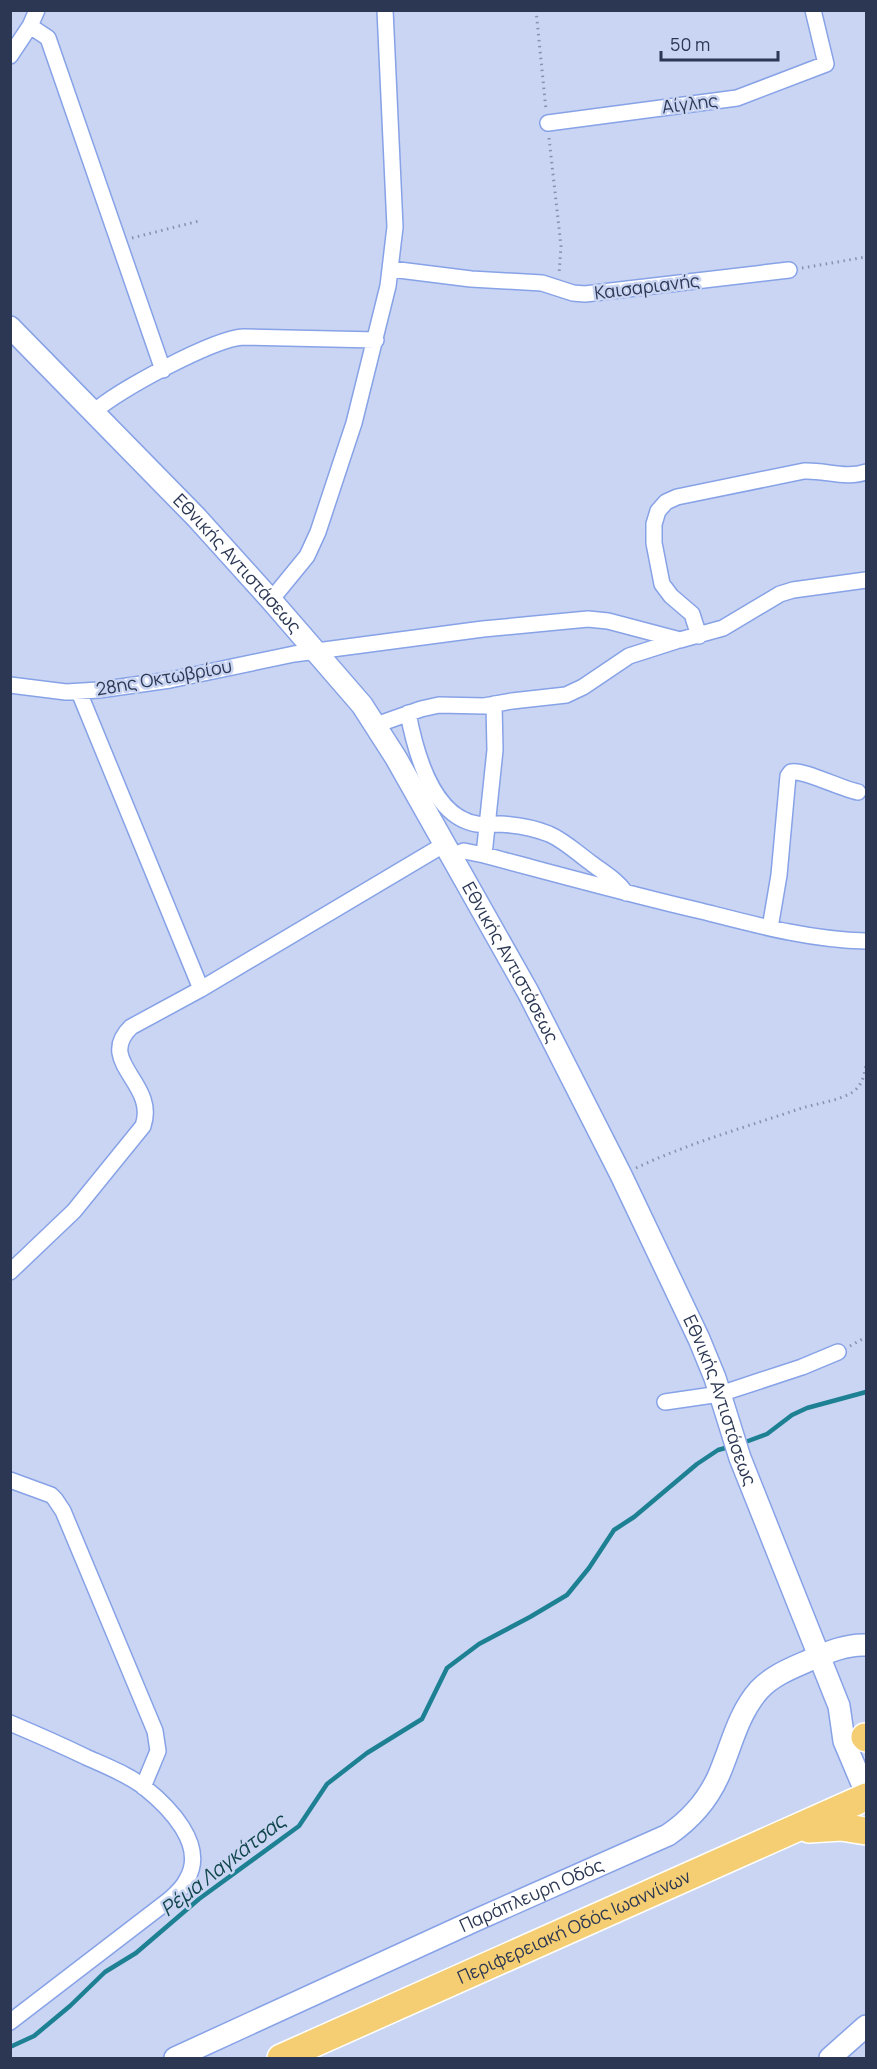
<svg xmlns="http://www.w3.org/2000/svg" width="877" height="2069" font-family="Manrope,sans-serif">
<style>
.lines{fill:none;stroke-linecap:round;stroke-linejoin:round}
.stream{stroke:#1e8093;stroke-width:4.5}
.street-casing{stroke:#87a2e7;stroke-width:18}
.secondary-casing{stroke:#87a2e7;stroke-width:24}
.highway-casing{stroke:#fff;stroke-width:30}
.path{stroke:#8692ae;stroke-width:3;stroke-dasharray:1.5 4.5;stroke-linecap:butt}
.street{stroke:#fff;stroke-width:15}
.secondary{stroke:#fff;stroke-width:21}
.highway{stroke:#f5ce73;stroke-width:27}
.labels{text-anchor:middle;stroke-width:5;stroke-linejoin:round;paint-order:stroke}
.street-label{font-size:18px;fill:#2b3753;stroke:#c9d5f2}
.water-label{font-size:20px;font-style:italic;fill:#0f454b;stroke:#c9d5f2}
</style>
<rect width="100%" height="100%" fill="#c9d5f2"/>
<g class="lines">
<path class="stream" d="M740,1444L767,1434L792,1415L807,1408L866,1392
M10,2047L34,2036L70,2006L105,1972L136,1953L199,1899L299,1826L327,1784L367,1753L422,1719L447,1668L479,1644L530,1617L567,1595L589,1568L614,1530L634,1517L697,1464L718,1450L729,1447"/>
<defs>
<path id="street" d="M30,26L48,38L163,370
M10,56L30,26L37,10
M548,123L737,98L826,64L813,10
M391,269L471,279L542,283L573,293L585,294L789,270
M94,412C116,391 213,339 243,337L376,340
M271,600L307,556L318,532L354,423L388,286L395,227L385,10
M699,636L692,614L671,596L662,584L654,543V524L658,511L666,502L677,497L804,471C825,470 846,479 866,472
M10,685L66,692L99,690L170,680L294,654L483,629L588,619L608,621L680,640L723,628L780,594L793,590L866,580
M79,692L201,989L445,844
M408,713C415,750 432,817 477,824C485,825 492,824 500,824C517,825 534,828 549,834C565,841 577,853 591,863C603,872 617,880 626,893
M376,725L421,709L439,705L484,706L512,701L566,695L583,687L629,656L676,641
M484,855L495,750L494,704
M451,856L464,851L484,855C556,874 628,894 701,911C756,925 810,940 866,941
M770,928L779,875L788,776L791,772C803,769 841,789 858,792
M10,1272L74,1211L143,1126C158,1083 95,1062 131,1027L201,989
M665,1402L720,1394L802,1367L838,1352
M10,1480L51,1495L55,1499L63,1511L155,1731L158,1751L143,1787
M10,1723C36,1734 61,1745 86,1757C106,1766 127,1774 144,1787C169,1807 207,1845 187,1879C183,1888 176,1894 169,1900L10,2022"/>
<g id="secondary">
<path id="s1" d="M10,327L197,518L271,600L362,705L396,758L528,992L621,1175L699,1339L715,1378L740,1458L839,1706L844,1741L866,1793"/>
<path id="s2" d="M175,2058L474,1921L668,1835C690,1820 707,1801 718,1777C731,1748 737,1715 759,1690C773,1675 792,1668 810,1660C828,1652 847,1644 866,1645"/>
<path d="M830,2058L866,2026"/>
</g>
<g id="highway">
<path d="M865,1737L866,1738"/>
<path d="M809,1829L841,1827L866,1831"/>
<path id="s3" d="M281,2058L866,1797"/>
</g>
</defs>
<use href="#street" class="street-casing"/>
<use href="#secondary" class="secondary-casing"/>
<use href="#highway" class="highway-casing"/>
<path class="path" d="M536,10L546,110
M549,138L561,246L559,274
M132,238L199,221
M802,268L866,257
M636,1168C689,1143 746,1127 802,1108C818,1103 840,1101 854,1091C863,1084 865,1073 866,1062
M850,1346L866,1337"/>
<use href="#street" class="street"/>
<use href="#secondary" class="secondary"/>
<use href="#highway" class="highway"/>
</g>
<g class="labels">
<g class="street-label">
<text transform="translate(690 104) rotate(-7)" y="6">Αίγλης</text>
<text transform="translate(647 287) rotate(-7)" y="6">Καισαριανής</text>
<text dy="6" stroke="none"><textPath href="#s1" startOffset="328">Εθνικής Αντιστάσεως</textPath></text>
<text transform="translate(164 678) rotate(-10)" y="6">28ης Οκτωβρίου</text>
<text dy="6" stroke="none"><textPath href="#s1" startOffset="814">Εθνικής Αντιστάσεως</textPath></text>
<text dy="6" stroke="none"><textPath href="#s1" startOffset="1300">Εθνικής Αντιστάσεως</textPath></text>
<text dy="6" stroke="none"><textPath href="#s2" startOffset="392">Παράπλευρη Οδός</textPath></text>
<text dy="6" stroke="none"><textPath href="#s3" startOffset="321">Περιφερειακή Οδός Ιωαννίνων</textPath></text>
</g>
<g class="water-label">
<text transform="translate(223 1865) rotate(-38)" y="7">Ρέμα Λαγκάτσας</text>
</g>
</g>
<rect width="877" height="2069" fill="none" stroke="#2b3753" stroke-width="24"/>
<path d="M661 51v9h117v-9" fill="none" stroke="#2b3753" stroke-width="3"/>
<text x="670" y="51" font-size="18" fill="#2b3753" stroke="#c9d5f2" stroke-width="4.5" paint-order="stroke">50 m</text>
</svg>
